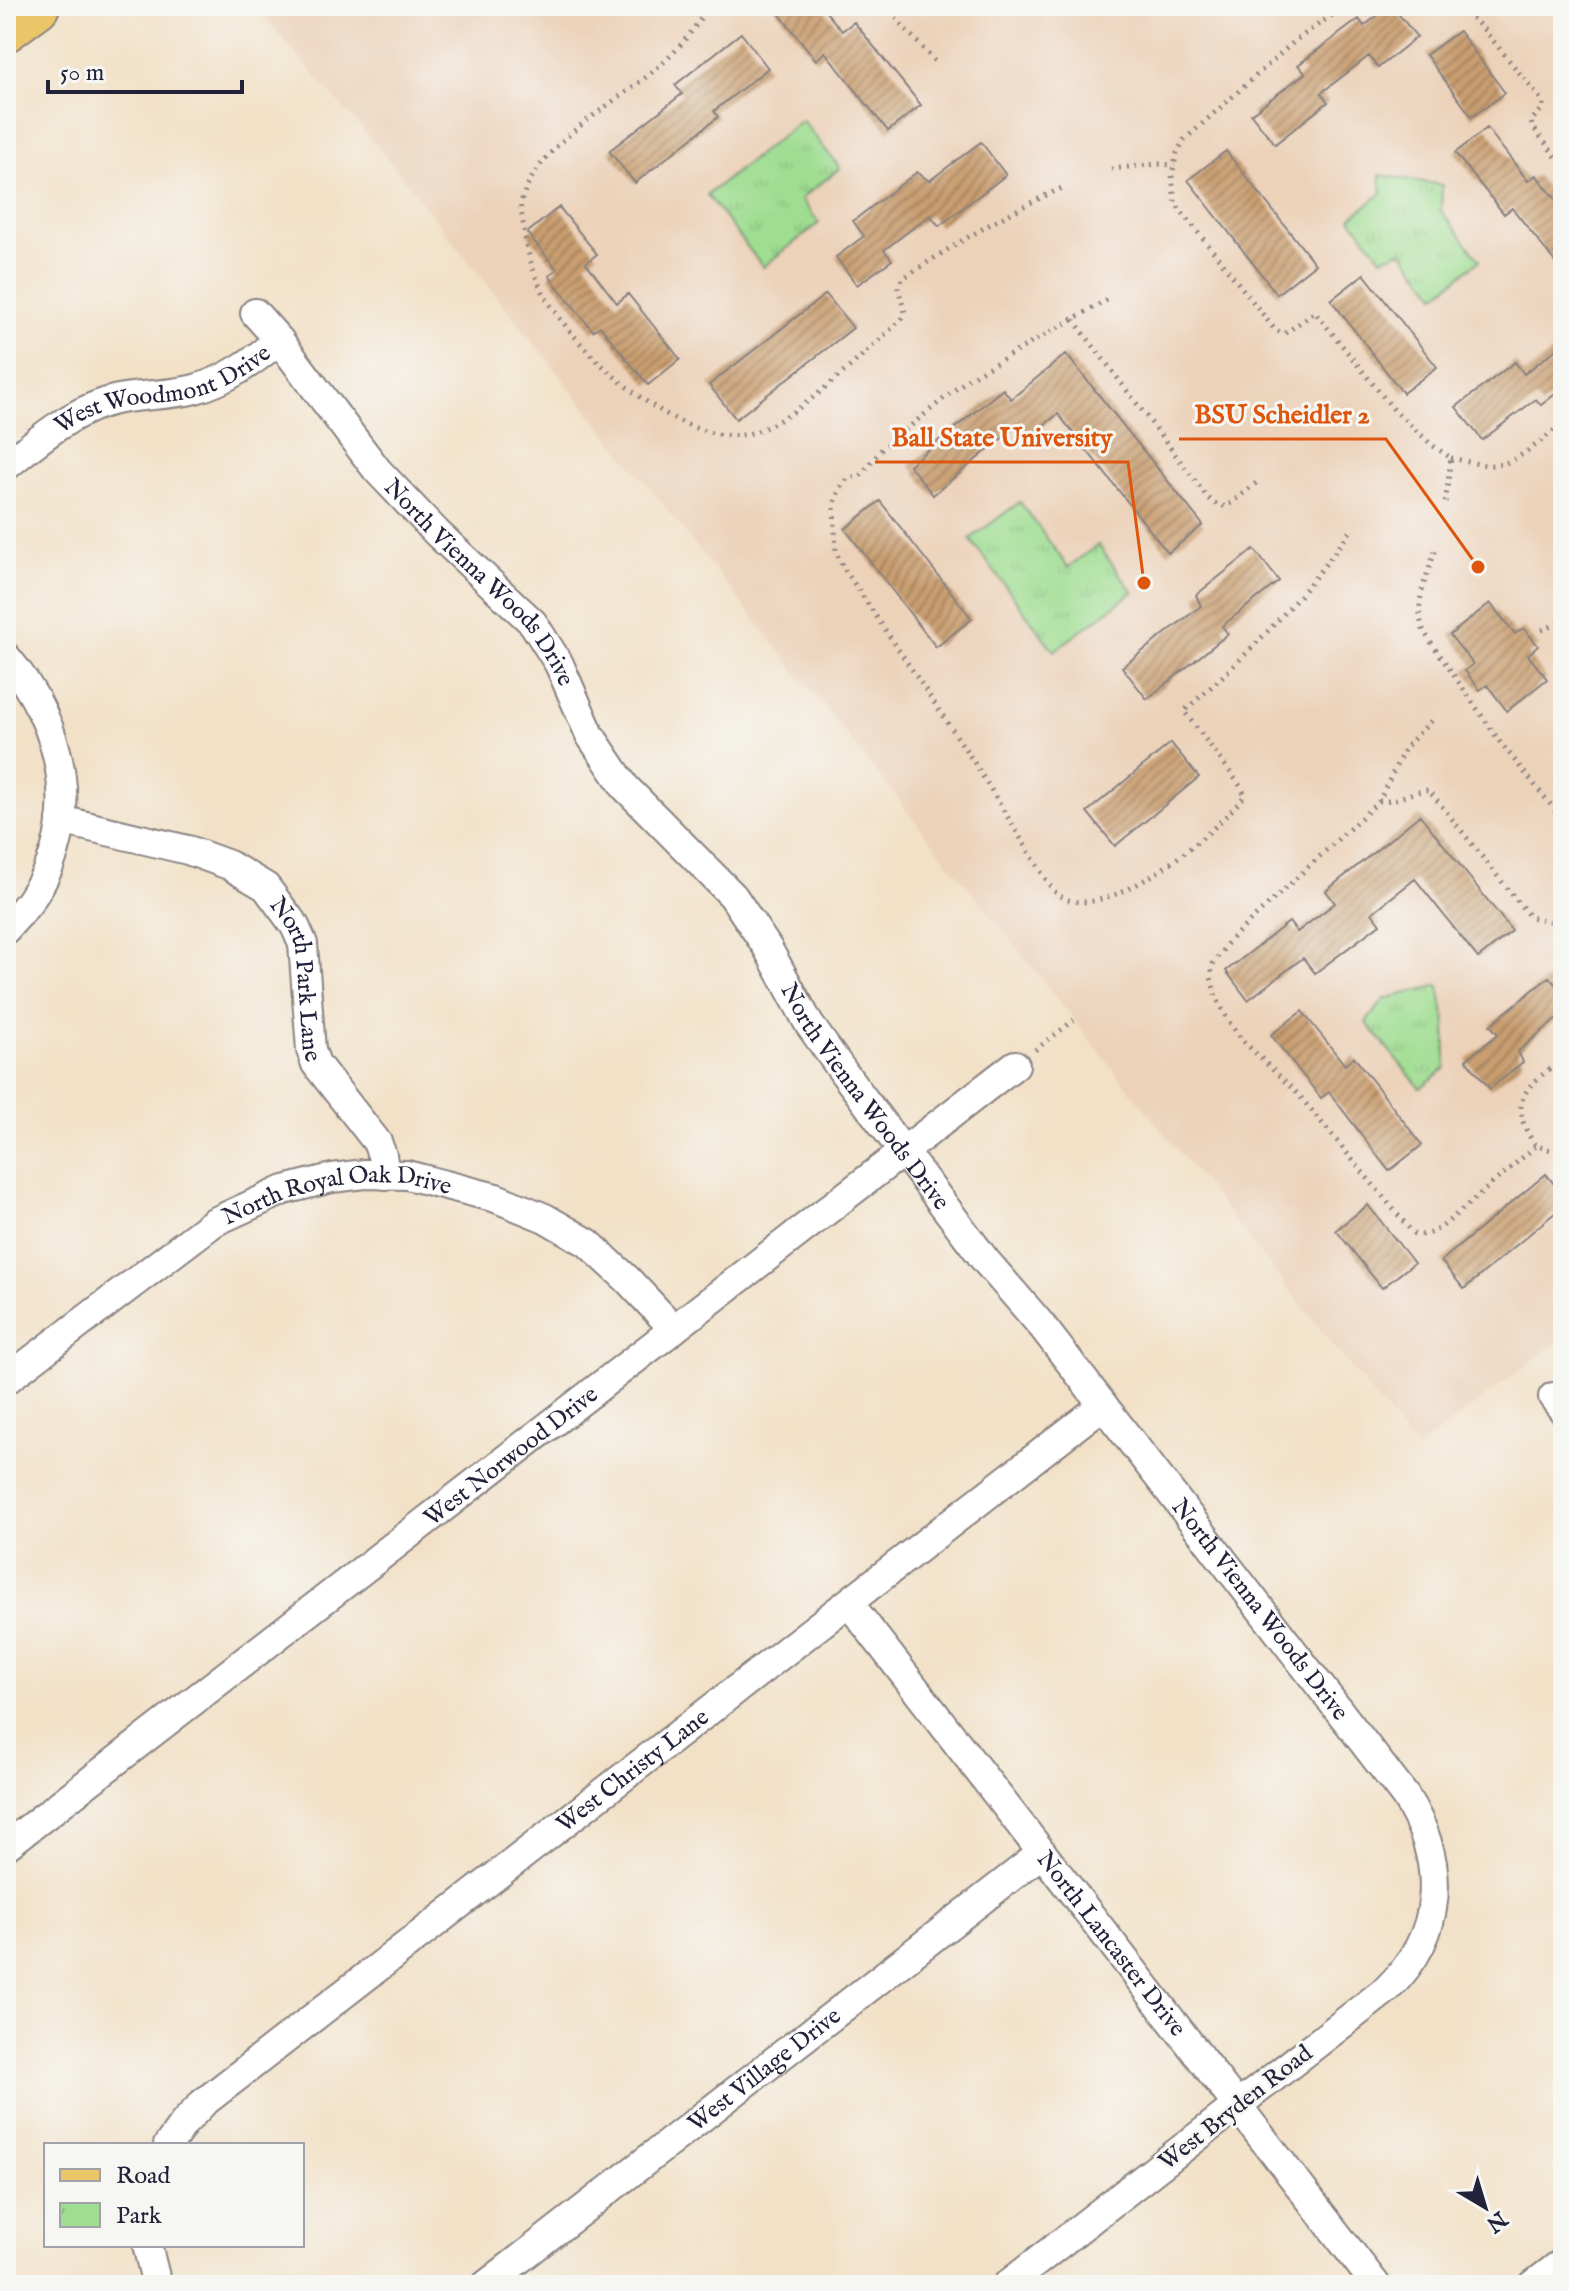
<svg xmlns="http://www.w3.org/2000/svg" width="1569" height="2291" font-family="'IM FELL English',serif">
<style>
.built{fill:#ecd2b9}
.park{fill:url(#park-tufts);stroke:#608066;stroke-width:2}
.building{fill:url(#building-hatch)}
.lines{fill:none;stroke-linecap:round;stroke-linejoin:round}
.street-casing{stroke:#8a8281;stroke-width:32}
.primary-casing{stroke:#8a8281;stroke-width:48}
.path{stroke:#8a8281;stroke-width:5;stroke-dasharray:2 6;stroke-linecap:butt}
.street{stroke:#fff;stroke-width:28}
.primary{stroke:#eac669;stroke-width:44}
.labels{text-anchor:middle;stroke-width:6;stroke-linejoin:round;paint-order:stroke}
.street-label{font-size:24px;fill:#22223b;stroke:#f6f6f2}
.leader{fill:none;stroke:#de560e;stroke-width:3}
.callout-dot{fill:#de560e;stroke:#f6f6f2;stroke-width:3}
.callout-label{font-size:26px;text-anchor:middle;font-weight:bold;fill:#de560e;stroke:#f6f6f2;stroke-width:6;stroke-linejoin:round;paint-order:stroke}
</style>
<defs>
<pattern id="park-tufts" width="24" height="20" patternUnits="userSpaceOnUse" patternTransform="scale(2)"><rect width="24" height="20" fill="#9fdd91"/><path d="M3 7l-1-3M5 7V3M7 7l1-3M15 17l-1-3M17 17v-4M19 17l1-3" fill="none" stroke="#89bd7e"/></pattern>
<pattern id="building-hatch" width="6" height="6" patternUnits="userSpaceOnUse" patternTransform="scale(2)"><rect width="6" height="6" fill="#c99e70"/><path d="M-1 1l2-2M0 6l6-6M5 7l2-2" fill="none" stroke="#a3805d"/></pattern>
</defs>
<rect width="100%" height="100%" fill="#f6f6f2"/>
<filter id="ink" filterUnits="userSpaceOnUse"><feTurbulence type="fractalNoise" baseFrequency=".0125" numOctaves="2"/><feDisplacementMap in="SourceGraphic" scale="16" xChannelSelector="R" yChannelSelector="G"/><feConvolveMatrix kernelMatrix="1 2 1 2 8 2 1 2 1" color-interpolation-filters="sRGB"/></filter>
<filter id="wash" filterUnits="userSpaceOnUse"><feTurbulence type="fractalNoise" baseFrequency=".006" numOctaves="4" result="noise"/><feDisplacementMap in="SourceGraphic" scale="32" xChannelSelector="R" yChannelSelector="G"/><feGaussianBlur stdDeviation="1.8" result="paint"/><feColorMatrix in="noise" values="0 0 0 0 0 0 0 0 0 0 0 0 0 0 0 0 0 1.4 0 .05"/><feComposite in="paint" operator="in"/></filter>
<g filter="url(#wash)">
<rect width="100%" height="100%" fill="#f2e1c7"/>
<path class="built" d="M254,6H1563V1338L1416,1449L377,146Z"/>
<path class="park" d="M802,120L840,168L801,199L819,223L763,267L707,195Z
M1380,175L1442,185L1441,211L1480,260L1436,295L1402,251L1381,258L1351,218L1382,193Z
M1020,502L1068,567L1098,545L1133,592L1054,651L970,539Z
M1439,985L1446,1025V1068L1420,1088L1366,1022L1385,999Z"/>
<g id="blocks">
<path class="building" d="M773,6H821L842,31L854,22L921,105L888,131L825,52L816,60Z
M1390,6H1392L1417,37L1378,68L1369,56L1321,93L1328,102L1275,144L1251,114L1305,73L1298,65L1359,19L1364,26Z
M1459,31L1505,93L1472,117L1426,55Z
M741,33L768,68L714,111L718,117L635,183L609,151L682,94L675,85Z
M1487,128L1528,181L1536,175L1563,208V272L1512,208L1504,214L1455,153Z
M981,142L1006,175L939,226L930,215L884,250L892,260L857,285L836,257L864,236L853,221L917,172L929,181Z
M1226,151L1315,264L1277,294L1188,180Z
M559,207L597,254L586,263L617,303L628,294L680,359L648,385L600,326L593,331L549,276L557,269L527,233Z
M1364,274L1437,367L1403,393L1331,300Z
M826,294L853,328L736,419L709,385Z
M1563,344V388L1541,405L1536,399L1482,440L1456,407L1515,362L1524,374Z
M1066,354L1203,525L1168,553L1058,414L1028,438L1018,425L933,495L909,465L1003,389L1011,399Z
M880,501L972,619L936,647L845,529Z
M1254,549L1279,581L1222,626L1228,634L1147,699L1122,667L1201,606L1196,595Z
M1490,603L1515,634L1524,628L1538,646L1528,655L1547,679L1507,711L1487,685L1480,690L1465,671L1473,664L1450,635Z
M1171,743L1199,777L1115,846L1087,812Z
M1420,815L1512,931L1478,958L1415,879L1372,913L1380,924L1315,973L1303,958L1248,1000L1226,971L1289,922L1297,932L1335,903L1326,891Z
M1549,977L1563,993V1014L1518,1051L1523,1062L1490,1089L1466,1060L1498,1034L1490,1025Z
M1302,1011L1345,1065L1354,1057L1422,1145L1389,1171L1329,1092L1321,1098L1271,1035Z
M1546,1174L1563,1195V1206L1464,1289L1441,1261Z
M1368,1205L1414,1263L1382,1288L1336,1230Z"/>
</g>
</g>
<g filter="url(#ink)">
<use href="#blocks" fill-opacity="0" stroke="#8a8281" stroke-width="2"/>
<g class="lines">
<defs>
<g id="street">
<path id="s1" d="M255,313L279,340L377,470L437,533L533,623L559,664L590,735L625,787L733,896L767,947L809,1024L844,1073L985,1260L1042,1326L1405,1796C1447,1862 1445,1934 1387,1989L1007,2285"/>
<path id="s2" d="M6,466C36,442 67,415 104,403C134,393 165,397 195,389C228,380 253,361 279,340"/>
<path d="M6,657C63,723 85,819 33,896C26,908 15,918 6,929"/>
<path id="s3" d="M61,820L188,850L229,865L266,887L295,926L303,944L311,1050L316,1064L377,1142L382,1155L385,1175"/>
<path id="s4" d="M6,1380L214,1222L284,1190L332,1178L365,1174L407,1175L496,1198L545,1218L588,1243L627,1279L674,1329"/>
<path d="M1553,1397L1563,1410"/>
<path id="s5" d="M849,1603L1376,2285"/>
<path id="s6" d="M6,1846L1015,1065"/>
<path id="s7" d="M168,2145L184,2123L203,2103L1103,1405"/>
<path d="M147,2245L157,2285"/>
<path id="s8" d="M486,2285L1042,1853"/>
<path d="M1533,2285L1563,2262"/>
</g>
<path id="primary" d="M6,29L37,6"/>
</defs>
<use href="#street" class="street-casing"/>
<use href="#primary" class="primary-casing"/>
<path class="path" d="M710,6C696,25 682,46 664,62C619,103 542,138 522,199C519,208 523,220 524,229C527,253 534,277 546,298C578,352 674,443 742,435C791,428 865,352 902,319L905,312L898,288L902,279C953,245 1006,213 1062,188
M885,6L937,64
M1345,6L1296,40L1184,140L1177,153L1172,175L1175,203L1275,330L1284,334L1315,312L1394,410L1432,445L1451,458L1445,505
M1461,6L1486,32L1543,102V108L1531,121L1532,126L1563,166
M1111,169L1157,164L1175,165
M1107,300L1073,319L1208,498L1214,503L1226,507L1260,480
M1073,319L968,379L882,449L861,475L847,479L839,490L834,505L836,552L843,567L974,762L1048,883C1053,890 1058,896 1066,899C1115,919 1217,831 1245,795L1239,784L1184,711C1248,656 1303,597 1352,529
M1451,458C1466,461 1482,466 1497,465C1517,463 1547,436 1563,423
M1435,551C1426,579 1413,603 1424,632L1500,742L1563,820
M1542,630L1563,622
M1431,721L1405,748L1379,801L1229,941L1213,964L1211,977L1216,997L1228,1020L1242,1040L1298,1094L1413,1233C1425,1238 1433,1232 1444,1225L1536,1146
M1379,801C1397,802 1411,791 1429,790L1530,917L1549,921L1563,920
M1035,1050L1074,1020
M1563,1060C1526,1085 1505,1102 1536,1146L1563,1153"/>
<use href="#street" class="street"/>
<use href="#primary" class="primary"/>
</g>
</g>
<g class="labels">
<g class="street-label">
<text dy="8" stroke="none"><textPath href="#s2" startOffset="178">West Woodmont Drive</textPath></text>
<text dy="8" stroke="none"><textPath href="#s1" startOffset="352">North Vienna Woods Drive</textPath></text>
<text dy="8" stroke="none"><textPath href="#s3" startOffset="318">North Park Lane</textPath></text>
<text dy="8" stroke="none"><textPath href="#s1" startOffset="1000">North Vienna Woods Drive</textPath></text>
<text dy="8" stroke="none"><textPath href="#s4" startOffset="390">North Royal Oak Drive</textPath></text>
<text dy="8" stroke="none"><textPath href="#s6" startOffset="638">West Norwood Drive</textPath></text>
<text dy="8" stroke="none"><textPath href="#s1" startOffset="1648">North Vienna Woods Drive</textPath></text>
<text dy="8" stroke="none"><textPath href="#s7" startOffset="598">West Christy Lane</textPath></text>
<text dy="8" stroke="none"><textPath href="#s5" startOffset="430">North Lancaster Drive</textPath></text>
<text dy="8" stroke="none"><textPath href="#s8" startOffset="352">West Village Drive</textPath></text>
<text transform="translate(1235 2107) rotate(-38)" y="8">West Bryden Road</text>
</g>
</g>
<path class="leader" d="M1478 567L1386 439H1179M1144 583L1128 462H875"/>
<g class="callout-dot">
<circle cx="1478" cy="567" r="8"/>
<circle cx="1144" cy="583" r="8"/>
</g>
<g class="callout-label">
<text x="1282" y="423">BSU Scheidler 2</text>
<text x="1002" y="446">Ball State University</text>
</g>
<rect width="1569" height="2291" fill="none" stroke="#f6f6f2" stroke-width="32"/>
<rect x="44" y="2143" width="260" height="104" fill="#f6f6f2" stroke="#a1a1a9" stroke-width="2"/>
<rect x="60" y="2169" width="40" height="12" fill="#eac669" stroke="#a1a1a9" stroke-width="2"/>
<text x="116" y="2183" font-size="24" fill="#22223b">Road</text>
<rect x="60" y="2203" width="40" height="24" fill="url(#park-tufts)" stroke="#a1a1a9" stroke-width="2"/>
<text x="116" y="2223" font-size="24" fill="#22223b">Park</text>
<g transform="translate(1485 2207) rotate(142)" stroke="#f6f6f2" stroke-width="6" paint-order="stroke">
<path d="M0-6L14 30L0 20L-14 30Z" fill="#22223b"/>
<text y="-12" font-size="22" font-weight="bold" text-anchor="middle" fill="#22223b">N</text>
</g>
<path d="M48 80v12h194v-12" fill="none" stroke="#22223b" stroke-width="4"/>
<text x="60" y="80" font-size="24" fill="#22223b" stroke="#f6f6f2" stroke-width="6" paint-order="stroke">50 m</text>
</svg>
